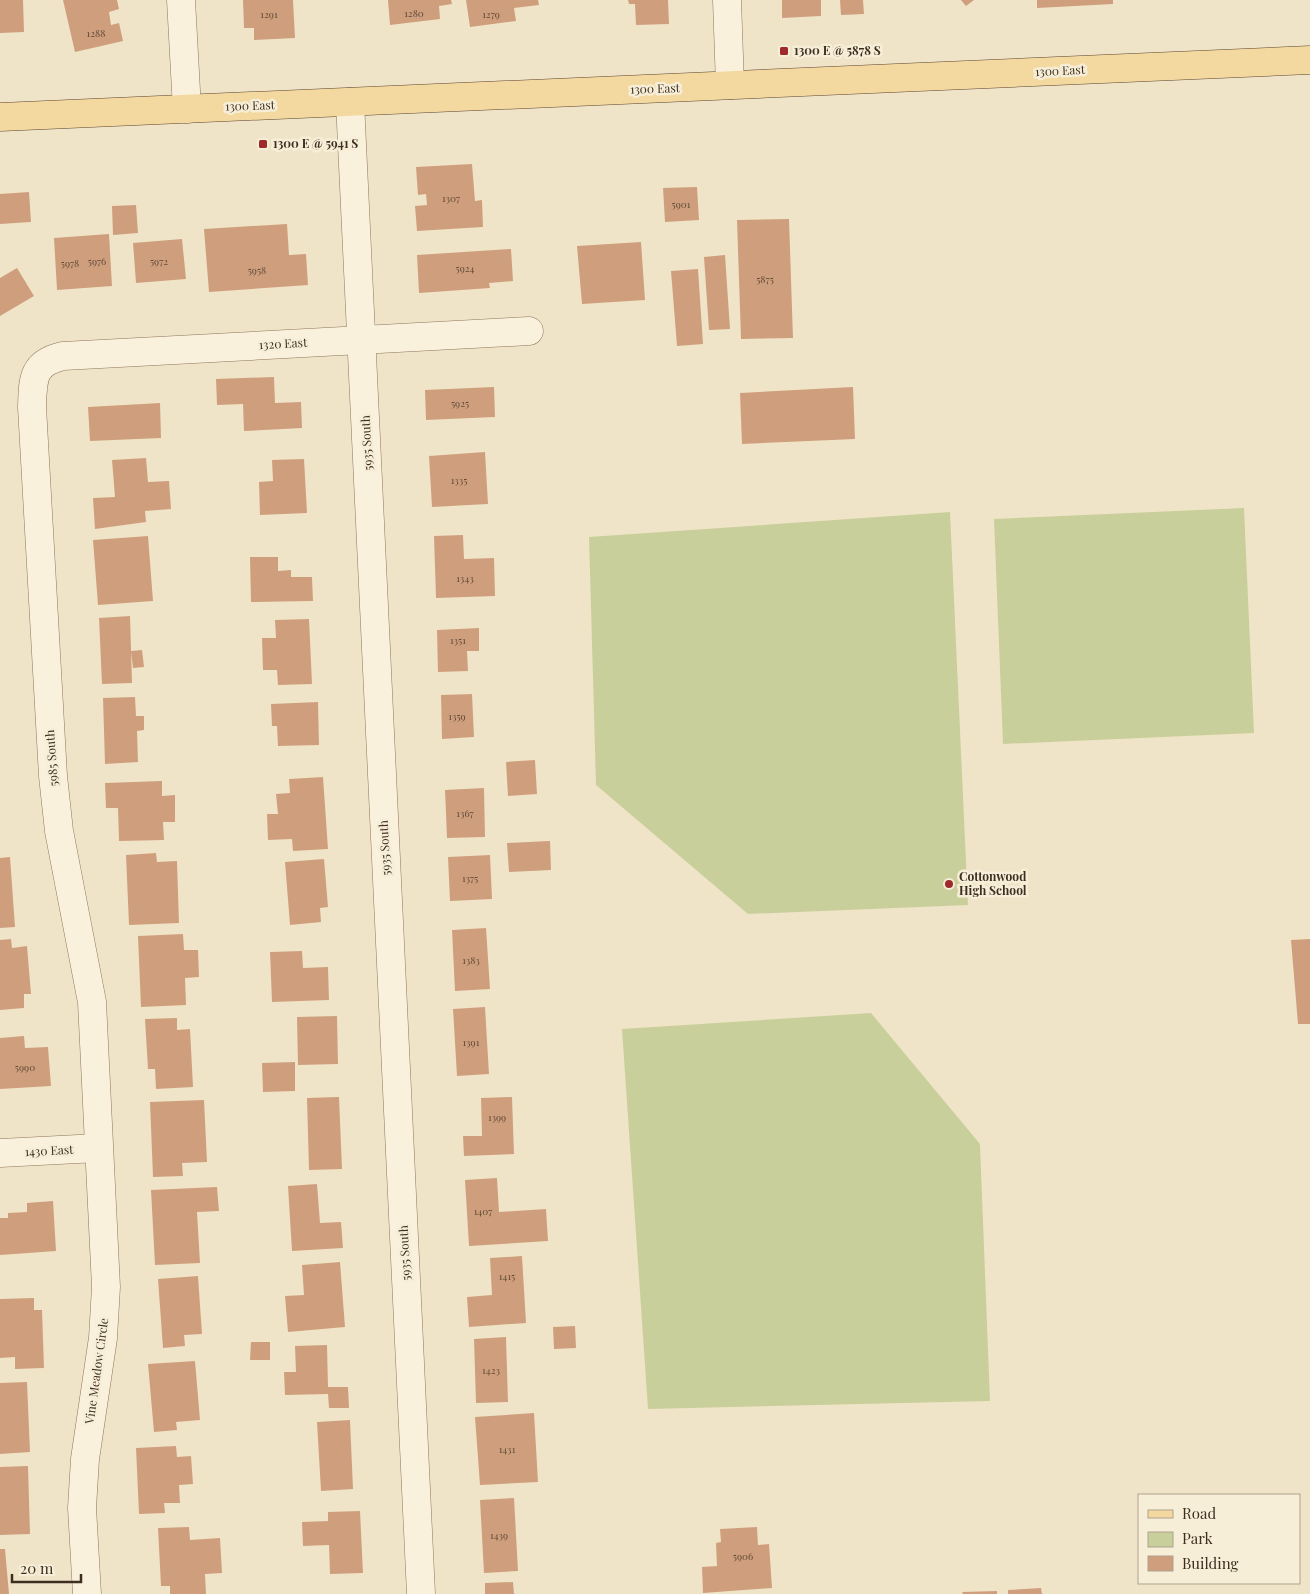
<svg xmlns="http://www.w3.org/2000/svg" width="1310" height="1594" font-family="'Playfair Display',serif">
<style>
.green{fill:#c9cf9b}
.building{fill:#cf9f7d}
.lines{fill:none;stroke-linecap:round;stroke-linejoin:round}
.minor-casing{stroke:#8d765c;stroke-width:29}
.major-casing{stroke:#5b4430;stroke-width:29}
.minor{stroke:#faf1dc;stroke-width:28}
.major{stroke:#f3d9a0;stroke-width:28}
.poi-dot{fill:#9e2a2b;stroke:#f7eed8;stroke-width:2}
.labels{text-anchor:middle;stroke-width:5;stroke-linejoin:round;paint-order:stroke}
.number-label{font-size:10px;fill:#624a37}
.poi-label{font-size:12px;font-weight:bold;fill:#3d2e20;stroke:#f7eed8;text-anchor:start}
.street-label{font-size:12px;fill:#3d2e20;stroke:#f7eed8}
</style>
<rect width="100%" height="100%" fill="#f0e4c8"/>
<path class="green" d="M1244,508L1254,733L1003,744L994,519Z
M950,512L968,905L748,914L596,785L589,537Z
M871,1013L980,1144L990,1401L648,1409L622,1029Z"/>
<path class="building" d="M0,0H23L24,32L0,33Z
M63,0H117L119,9L109,12L111,25L119,23L123,41L75,52Z
M243,0H293L295,38L254,40V28H244Z
M388,0H451L452,4L439,6L440,19L390,25Z
M466,0H538L539,5L514,8L516,21L470,27Z
M628,0H668L669,24L636,25L635,4H629Z
M782,0H821V16L782,18Z
M840,0H863L864,14L841,15Z
M961,0H974L966,6Z
M1037,0H1113V4L1037,8Z
M472,164L475,201L482,200L483,227L417,231L415,206L427,205L426,194L418,195L416,167Z
M697,187L699,220L665,222L663,188Z
M29,192L31,222L0,224V194Z
M136,205L138,233L113,235L112,206Z
M789,219L793,338L741,339L737,220Z
M287,224L289,255L306,254L308,285L209,292L204,229Z
M109,234L112,286L57,290L54,238Z
M182,239L186,279L136,283L133,243Z
M641,242L645,300L582,304L577,246Z
M511,249L513,281L489,283L490,288L419,293L417,255Z
M725,255L730,329L709,330L704,257Z
M17,268L34,296L0,316V278Z
M698,269L703,344L677,346L671,271Z
M274,377L275,403L301,402L302,428L244,431L243,404L217,405L216,379Z
M494,387L495,417L426,420L425,390Z
M853,387L855,439L742,444L740,393Z
M160,403L161,438L90,441L88,407Z
M485,452L488,504L432,507L429,456Z
M146,458L148,482L169,481L171,509L145,511L146,522L95,529L93,498L115,497L112,460Z
M304,459L307,513L260,515L259,482L273,481L272,460Z
M463,535L464,559L494,558L495,596L436,598L434,536Z
M148,536L153,601L98,605L93,540Z
M250,557H278V571L291,570V577H312L313,601L251,602Z
M130,616L132,683L102,684L99,618Z
M309,619L312,684L278,685L277,670H263L262,638H276L275,620Z
M479,628V651H467L468,671L438,672L437,630Z
M142,650L144,667L133,668L131,651Z
M472,694L474,737L442,739L441,695Z
M135,697L136,716H144V730L137,731L138,762L105,764L103,698Z
M318,702L319,745L278,746L277,726H272L271,704Z
M535,760L537,794L508,796L506,762Z
M323,777L328,849L293,851L292,839L268,840L267,814H278L276,794L290,793L289,779Z
M162,781V796L175,795V822H163L164,840L119,841L118,808H106L105,783Z
M484,788L485,837L447,838L445,790Z
M550,841L551,870L509,872L507,843Z
M156,853L157,862L177,861L179,923L129,925L126,855Z
M490,855L492,899L450,901L448,857Z
M10,857L15,927L0,928V858Z
M324,859L328,907L320,908L321,922L290,925L285,862Z
M486,928L490,989L455,991L452,930Z
M183,934L184,950H198L199,977L185,978L186,1005L141,1007L138,936Z
M11,939L12,948L27,946L31,994H24V1008L0,1010V940Z
M1310,939V1024H1298L1291,940Z
M302,951L303,968L328,967L329,1000L272,1002L270,952Z
M485,1007L489,1074L457,1076L453,1009Z
M337,1016L338,1064L298,1065L297,1017Z
M177,1018V1030L190,1029L193,1087L156,1089L155,1069H148L145,1019Z
M24,1036L25,1048L48,1047L51,1086L0,1089V1038Z
M295,1062V1091L263,1092L262,1063Z
M339,1097L342,1169L309,1170L307,1098Z
M512,1097L514,1154L464,1156L463,1136H482L481,1098Z
M204,1100L207,1162L182,1163L183,1176L153,1177L150,1102Z
M497,1178L499,1212L546,1209L548,1241L469,1246L465,1180Z
M317,1184L320,1223L341,1222L343,1248L292,1251L288,1186Z
M217,1187L219,1211L197,1212L200,1263L155,1265L151,1190Z
M53,1201L56,1251L0,1255V1218H8V1213L27,1212V1203Z
M522,1256L526,1323L469,1327L467,1297L492,1295L490,1258Z
M340,1262L345,1327L288,1332L285,1296L304,1295L302,1265Z
M198,1276L202,1334L184,1335L185,1346L163,1348L158,1279Z
M34,1298V1310H42L44,1368L15,1369V1357L0,1358V1299Z
M575,1326L576,1348L554,1349L553,1327Z
M506,1337L508,1402L476,1403L474,1339Z
M251,1342H270V1360H250Z
M327,1345L328,1387H348L349,1408H329L328,1394L285,1395L284,1372H296L295,1346Z
M195,1361L200,1420L176,1422L177,1430L154,1432L148,1364Z
M27,1382L30,1452L0,1454V1383Z
M534,1413L538,1482L480,1485L475,1417Z
M350,1420L353,1489L321,1491L317,1422Z
M176,1446L177,1457L191,1456L193,1484L179,1485L180,1503H164L165,1513L139,1514L136,1448Z
M28,1466L30,1534L0,1535V1467Z
M514,1498L518,1571L484,1573L480,1500Z
M360,1511L363,1573L330,1574L329,1545L303,1546L302,1522L328,1521V1512Z
M189,1527L190,1540L220,1538L222,1573L205,1574L206,1594H170V1586H161L158,1528Z
M757,1527L758,1545L769,1544L772,1588L703,1593L702,1567L717,1566L716,1543L721,1542L720,1529Z
M0,1549H5L9,1594H0Z
M513,1582L514,1594H485V1583Z
M1041,1588L1042,1594H1008V1590Z
M997,1591V1594H963L962,1592Z"/>
<g class="lines">
<defs>
<path id="minor" d="M181,0L187,109
M727,0L730,85
M350,102L421,1594
M0,1153L98,1148
M87,1594L82,1508L85,1459L103,1338L106,1287L92,1002L59,831L53,776L32,407C33,379 32,363 63,356L529,331"/>
<path id="major" d="M0,117L1310,60"/>
</defs>
<use href="#minor" class="minor-casing"/>
<use href="#major" class="major-casing"/>
<use href="#minor" class="minor"/>
<use href="#major" class="major"/>
</g>
<g class="poi-dot">
<rect x="779" y="46" width="10" height="10" rx="2.5"/>
<rect x="258" y="139" width="10" height="10" rx="2.5"/>
<circle cx="949" cy="884" r="5"/>
</g>
<g class="labels">
<g class="number-label">
<text x="414" y="17">1280</text>
<text x="269" y="18">1291</text>
<text x="491" y="18">1279</text>
<text x="96" y="37">1288</text>
<text x="451" y="202">1307</text>
<text x="681" y="208">5901</text>
<text x="97" y="265">5976</text>
<text x="159" y="265">5972</text>
<text x="70" y="267">5978</text>
<text x="465" y="272">5924</text>
<text x="257" y="274">5958</text>
<text x="765" y="283">5875</text>
<text x="460" y="407">5925</text>
<text x="459" y="484">1335</text>
<text x="465" y="582">1343</text>
<text x="458" y="644">1351</text>
<text x="457" y="720">1359</text>
<text x="465" y="817">1367</text>
<text x="470" y="882">1375</text>
<text x="471" y="964">1383</text>
<text x="471" y="1046">1391</text>
<text x="25" y="1071">5990</text>
<text x="497" y="1121">1399</text>
<text x="483" y="1215">1407</text>
<text x="507" y="1280">1415</text>
<text x="491" y="1374">1423</text>
<text x="507" y="1453">1431</text>
<text x="499" y="1539">1439</text>
<text x="743" y="1560">5906</text>
</g>
<g class="poi-label">
<text x="794" y="55">1300 E @ 5878 S</text>
<text x="273" y="148">1300 E @ 5941 S</text>
<text x="959" y="881">Cottonwood<tspan x="959" dy="14">High School</tspan></text>
</g>
<g class="street-label">
<text transform="translate(1060 71) rotate(-3)" y="4">1300 East</text>
<text transform="translate(655 89) rotate(-2)" y="4">1300 East</text>
<text transform="translate(250 106) rotate(-2)" y="4">1300 East</text>
<text transform="translate(283 344) rotate(-3)" y="4">1320 East</text>
<text transform="translate(367 443) rotate(-93)" y="4">5935 South</text>
<text transform="translate(52 758) rotate(-94)" y="4">5985 South</text>
<text transform="translate(385 848) rotate(-93)" y="4">5935 South</text>
<text transform="translate(49 1151) rotate(-3)" y="4">1430 East</text>
<text transform="translate(405 1253) rotate(-93)" y="4">5935 South</text>
<text transform="translate(97 1371) rotate(-82)" y="4">Vine Meadow Circle</text>
</g>
</g>
<rect x="1138" y="1494" width="162" height="90" fill="#f7eed8" stroke="#ada18e"/>
<rect x="1148" y="1510" width="25" height="8" fill="#f3d9a0" stroke="#ada18e"/>
<text x="1182" y="1519" font-size="15" fill="#3d2e20">Road</text>
<rect x="1148" y="1532" width="25" height="15" fill="#c9cf9b" stroke="#ada18e"/>
<text x="1182" y="1544" font-size="15" fill="#3d2e20">Park</text>
<rect x="1148" y="1556" width="25" height="15" fill="#cf9f7d" stroke="#ada18e"/>
<text x="1182" y="1569" font-size="15" fill="#3d2e20">Building</text>
<path d="M12 1574v8h69v-8" fill="none" stroke="#3d2e20" stroke-width="2.5"/>
<text x="20" y="1574" font-size="15" fill="#3d2e20" stroke="#f7eed8" stroke-width="4" paint-order="stroke">20 m</text>
</svg>
